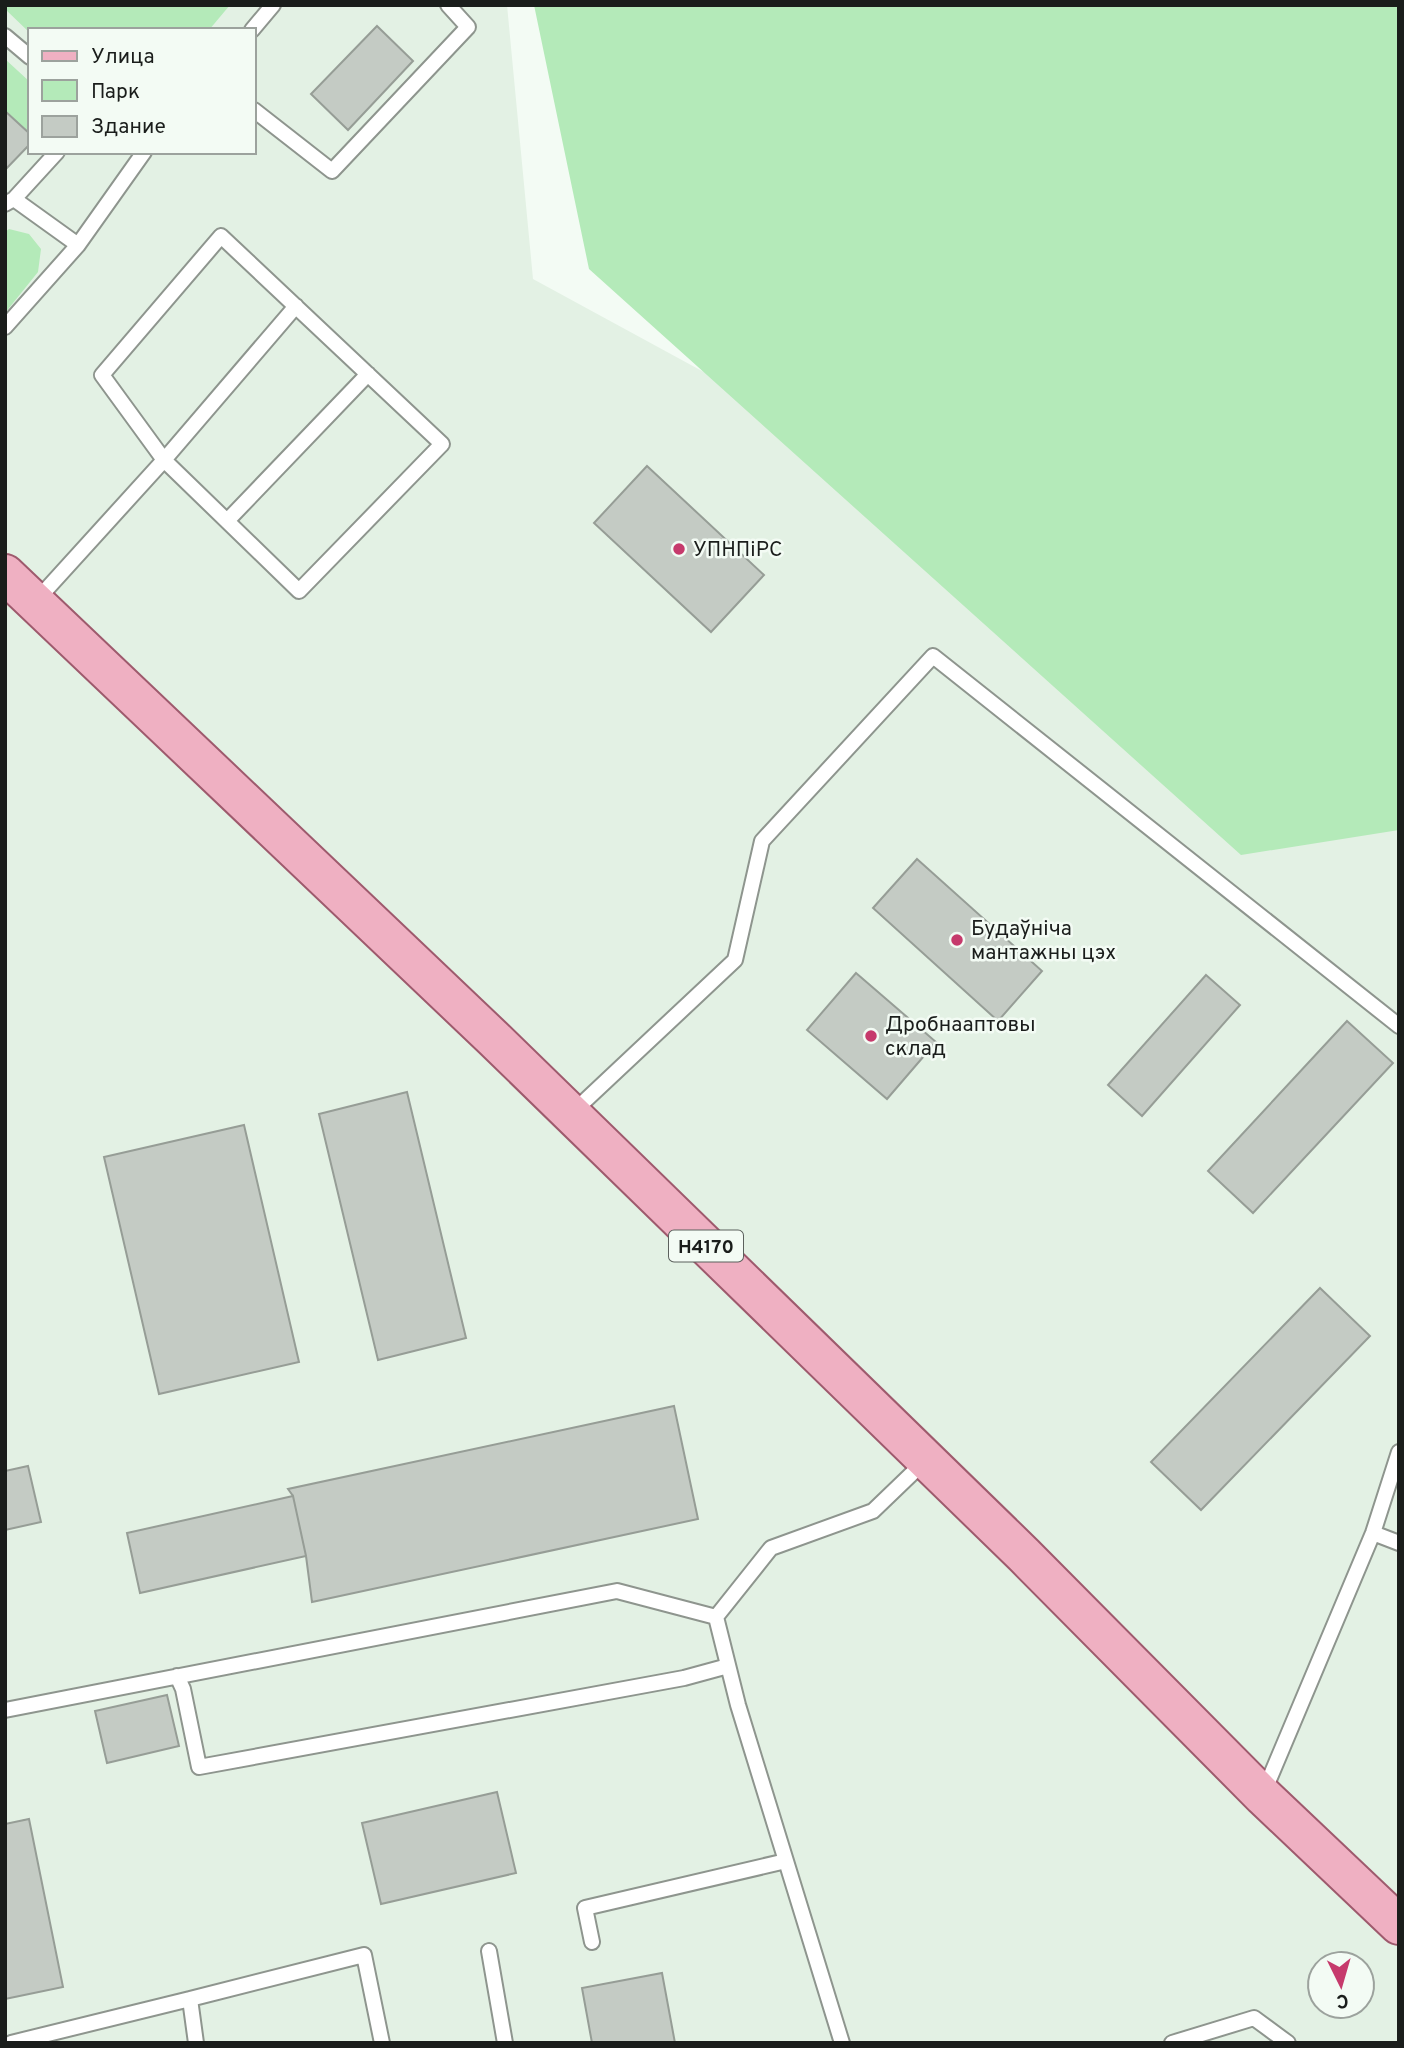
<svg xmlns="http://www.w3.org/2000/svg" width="1404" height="2048" font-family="Overpass,sans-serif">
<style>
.built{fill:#e3f1e4;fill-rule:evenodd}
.green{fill:#b4eab9}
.building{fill:#c4cbc4;stroke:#969d96;stroke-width:2}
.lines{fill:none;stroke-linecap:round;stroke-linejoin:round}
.service-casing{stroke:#8e958e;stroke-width:18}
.primary-casing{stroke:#9e5a6d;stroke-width:42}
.service{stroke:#fff;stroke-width:14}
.primary{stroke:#efb0c2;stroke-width:38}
.poi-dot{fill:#c63a6c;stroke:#f3fbf4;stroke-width:2.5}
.labels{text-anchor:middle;stroke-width:5;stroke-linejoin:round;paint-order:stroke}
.shield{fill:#f3fbf4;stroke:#5b605c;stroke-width:2}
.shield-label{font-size:19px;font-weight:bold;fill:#1a1d1b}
.poi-label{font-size:21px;fill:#1a1d1b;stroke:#f3fbf4;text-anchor:start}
</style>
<rect width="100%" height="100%" fill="#f3fbf4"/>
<path class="built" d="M5,5H507L533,279L1399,750V2043H5ZM30,30H254V152H30ZM1320,1964H1362V2006H1320Z"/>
<path class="green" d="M5,5H230L209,30H30V33L5,9Z
M534,5H1399V830L1241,855L589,269Z
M5,59L30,82V134L5,111Z
M9,229L29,234L41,249L38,272L5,313V232Z"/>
<path class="building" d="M377,26L413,61L348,130L311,94Z
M5,111L30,134V144L5,170Z
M647,466L764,575L711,632L594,523Z
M917,859L1042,971L998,1021L873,908Z
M856,973L936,1042L887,1099L807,1030Z
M1206,975L1240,1005L1142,1116L1108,1085Z
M1347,1021L1393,1063L1253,1213L1208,1171Z
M407,1092L466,1338L378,1360L319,1114Z
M244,1125L299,1362L159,1394L104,1157Z
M1320,1288L1370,1336L1201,1510L1151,1462Z
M674,1406L698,1519L312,1602L306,1556L293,1496L288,1489Z
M28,1466L41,1522L5,1530V1471Z
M293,1496L306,1556L140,1593L127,1533Z
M167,1695L179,1746L107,1763L95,1711Z
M497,1792L516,1873L381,1904L362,1823Z
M29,1819L63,1987L5,1999V1824Z
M662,1973L675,2043H592L582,1988Z"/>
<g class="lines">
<defs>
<path id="service" d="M252,30L273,5
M5,36L30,57
M254,110L332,171L468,27L448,5
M14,199L78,245
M5,204L14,199L57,152
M221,236L442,444L299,591L164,460L102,375Z
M5,327L78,245L144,152
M227,521L368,374
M35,602L164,460L296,306
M572,1113L735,960L762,841L933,656L1399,1026
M1373,1533L1399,1543
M177,1676L183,1689L199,1767L684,1678L728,1666
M5,1710L617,1591L716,1617
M1263,1794L1373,1533L1399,1452
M592,1942L585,1908L786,1861
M489,1951L505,2043
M11,2043L190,1999
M196,2043L190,1999L364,1955L382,2043
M842,2043L738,1705L716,1617L771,1548L873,1511L925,1461
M1172,2043L1254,2018L1288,2043"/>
<path id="primary" d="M5,574L493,1038L1024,1555L1263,1796L1399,1925"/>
</defs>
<use href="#service" class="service-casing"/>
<use href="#primary" class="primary-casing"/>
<use href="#service" class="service"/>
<use href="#primary" class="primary"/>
</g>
<g class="poi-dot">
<circle cx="679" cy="549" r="7"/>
<circle cx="957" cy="940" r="7"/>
<circle cx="871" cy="1036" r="7"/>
</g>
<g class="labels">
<rect class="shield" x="669" y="1230.5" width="74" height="31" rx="5"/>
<g class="shield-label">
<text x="706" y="1253">Н4170</text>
</g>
<g class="poi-label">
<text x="693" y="556">УПНПіРС</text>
<text x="971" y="935">Будаўніча<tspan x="971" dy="24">мантажны цэх</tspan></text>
<text x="885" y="1031">Дробнааптовы<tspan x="885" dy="24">склад</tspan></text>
</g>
</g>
<rect width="1404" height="2048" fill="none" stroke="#1a1d1b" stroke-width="14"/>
<rect x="28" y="28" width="228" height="126" fill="#f3fbf4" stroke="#9ca29d" stroke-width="2"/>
<rect x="42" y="51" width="35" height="10" fill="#efb0c2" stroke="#9ca29d" stroke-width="2"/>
<text x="91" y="63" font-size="21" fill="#1a1d1b">Улица</text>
<rect x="42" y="80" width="35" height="21" fill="#b4eab9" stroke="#9ca29d" stroke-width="2"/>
<text x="91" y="98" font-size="21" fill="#1a1d1b">Парк</text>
<rect x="42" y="116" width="35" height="21" fill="#c4cbc4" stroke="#9ca29d" stroke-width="2"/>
<text x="91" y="133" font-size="21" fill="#1a1d1b">Здание</text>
<g transform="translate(1341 1985) rotate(175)"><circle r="33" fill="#f3fbf4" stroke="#9ca29d" stroke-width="2"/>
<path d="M0-5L12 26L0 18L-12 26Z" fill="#c63a6c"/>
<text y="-10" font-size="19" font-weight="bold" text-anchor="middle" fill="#1a1d1b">С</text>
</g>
</svg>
